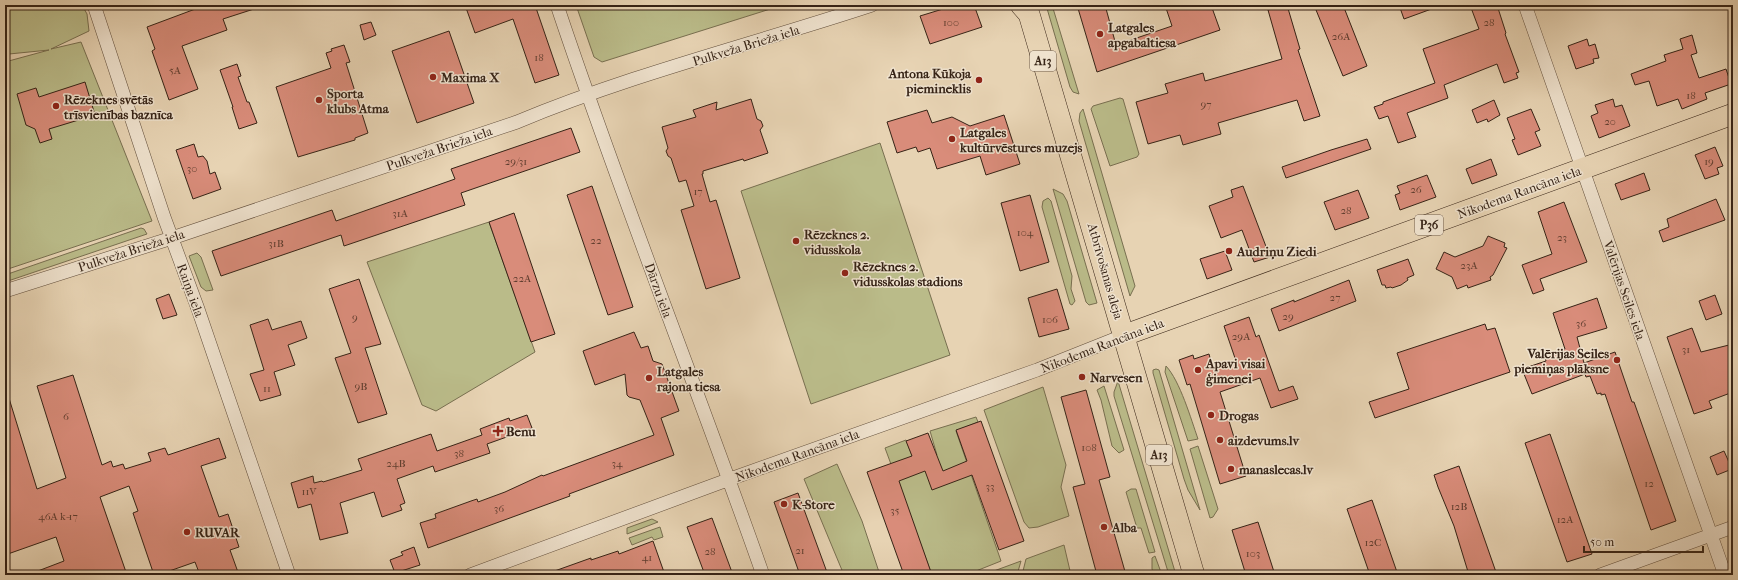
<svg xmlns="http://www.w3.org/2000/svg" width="1738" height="580" font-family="'IM FELL French Canon',serif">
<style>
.green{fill:#babb89;stroke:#786f50}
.building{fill:#d98c7a;stroke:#362316}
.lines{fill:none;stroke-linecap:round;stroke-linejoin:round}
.street-casing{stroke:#624f3d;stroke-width:14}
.primary-casing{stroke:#362316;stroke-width:22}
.street{stroke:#efe2ce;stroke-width:13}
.primary{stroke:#e7d3b3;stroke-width:21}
.poi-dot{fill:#8f2418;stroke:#efe2ce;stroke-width:1.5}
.labels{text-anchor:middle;stroke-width:3;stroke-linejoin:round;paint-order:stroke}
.number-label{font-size:11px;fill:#5f3d2f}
.shield{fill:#efe2ce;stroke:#6e5c4d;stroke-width:1}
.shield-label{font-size:12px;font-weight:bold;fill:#362316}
.poi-label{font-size:13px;font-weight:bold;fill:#362316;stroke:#efe2ce;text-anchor:start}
.street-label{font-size:13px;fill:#362316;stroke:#efe2ce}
</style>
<rect width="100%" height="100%" fill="#e7d3b3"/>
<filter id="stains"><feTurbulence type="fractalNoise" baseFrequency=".005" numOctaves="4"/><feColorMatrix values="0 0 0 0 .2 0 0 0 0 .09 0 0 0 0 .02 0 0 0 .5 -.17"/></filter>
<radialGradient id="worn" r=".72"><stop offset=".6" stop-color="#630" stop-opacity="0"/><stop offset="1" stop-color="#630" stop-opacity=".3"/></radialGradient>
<path class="green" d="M11,5H82L87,14L89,31L51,49L81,42L152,221L5,270V62L49,50L9,54L5,53V7Z
M576,5H783L602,62L594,57Z
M1046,5H1052L1079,94L1073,92L1070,87Z
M1120,98L1123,99L1139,154L1137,157L1110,166L1091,109L1093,106Z
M1083,109L1135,286L1130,296L1079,121L1080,113Z
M880,143L950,355L811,404L741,191Z
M1053,189L1063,194L1067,201L1097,303L1089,305L1086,302Z
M1048,198L1051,201L1072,276L1071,289L1075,301L1072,305L1070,304L1042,207L1043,201Z
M489,222L535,352L436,411L422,405L367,262Z
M141,228L144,229L147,234L5,282V275Z
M197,253L201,257L213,290L206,291L201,287L189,256Z
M1166,366C1180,381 1191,419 1198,439L1188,441L1165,372Z
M1156,369L1159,370L1200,510L1188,490L1184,479L1153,373V370Z
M1118,381L1176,575H1169L1114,396V392Z
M1104,386L1124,450L1119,453L1112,446L1101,400L1097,390Z
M1043,387L1066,465L1061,487L1069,516L1038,527L1029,528L1024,522L984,410Z
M976,417L978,422L956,431L1001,561L966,575H932L885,448L906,440L913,458L921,462L937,455L930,431Z
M1198,446L1218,509L1213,517L1210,518L1190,449Z
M837,464L862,521L880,575H844L804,479Z
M1131,489H1136L1155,552L1149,553L1141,528H1137L1126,492Z
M652,519L658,522L627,534V528Z
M660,527L663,537L654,540L652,537L632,545L629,538Z
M1064,545L1071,575H1022L1026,559Z
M1155,556L1162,575H1154L1152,569V558Z
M1021,561L1017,575H983Z"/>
<path class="building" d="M206,5H257V8L223,19L227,30L182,46L198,89L169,100L152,51L155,49L147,27Z
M465,5H535L559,75L535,83L513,19L475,33Z
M956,5H974L982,27L930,44L920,16Z
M1077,5H1105L1116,45L1172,26L1165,5H1211L1220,30L1097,72Z
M1287,5L1300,49L1298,50L1320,116L1304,121L1297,100L1218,123L1221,134L1183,145L1180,135L1148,144L1136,102L1168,93L1165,84L1203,73L1205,81L1282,59L1268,10Z
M1314,5H1343L1367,66L1343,76Z
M1399,5H1437V7L1404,19Z
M1470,5H1497L1506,33L1505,34L1519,72L1516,73L1518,78L1504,83L1497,64L1444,85L1448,98L1407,113L1416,137L1398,143L1388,116L1379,119L1374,107L1383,104V102L1435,83L1423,49L1479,29Z
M371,22L376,35L364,40L360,25Z
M449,31L474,103L417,123L392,51Z
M1692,35L1697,53L1691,55L1699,78L1726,69L1731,84L1705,93L1707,99L1682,109L1678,99L1657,106L1649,81L1635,85L1631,74L1666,61L1664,55L1683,49L1680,39Z
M1587,39L1589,46L1595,44L1599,58L1593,59L1594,63L1576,69L1568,46Z
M344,45L350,62L346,63L368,133L355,138V140L298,157L276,87L331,68L326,53L332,51L331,49Z
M237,64L241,76L238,77L247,102H249L257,123L239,129L232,107H233L220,70Z
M85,82L95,115L49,129L52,139L40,143L35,129L26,125L17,94L36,88L39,97Z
M751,99L757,119L761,121L763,126L760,130L768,153L744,161L743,159L703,171V174H702L710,202L716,200L740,278L706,289L681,210L694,206L686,180L679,182L671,158L668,156L666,151L668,148L662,127L696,117L693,110L717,102L716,110Z
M1613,99L1615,107L1622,105L1630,126L1599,138L1591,116L1598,113L1595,105Z
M1494,100L1500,115L1488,122L1487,119L1477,123L1472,110Z
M1531,109L1540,130L1535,132L1541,146L1518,155L1512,140L1515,139L1507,118Z
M927,110L932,123L952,117L970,126L1004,115L1020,164L986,175L980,156L937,169L930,148L918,152L916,147L897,153L887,122Z
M571,128L580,152L461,193L465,205L344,246L341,235L221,276L212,251L332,210L336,221L455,179L451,169Z
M1367,139L1371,149L1286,178L1282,167L1331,150Z
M194,144L198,157L203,156L207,161L210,174L215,172L221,189L193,199L176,150Z
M1715,147L1723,166L1717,168L1719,174L1705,179L1695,155Z
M1491,159L1497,175L1472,184L1466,169Z
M1644,173L1650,190L1621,200L1615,184Z
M1427,175L1436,197L1400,210L1395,195L1400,193L1397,186Z
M592,186L633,307L608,315L567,195Z
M1243,186L1270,257L1254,262L1242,230L1221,238L1209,206L1233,197L1231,190Z
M1358,190L1369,218L1335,230L1324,202Z
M1030,195L1049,262L1020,271L1001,203Z
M1716,199L1725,220L1663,242L1659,231L1669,227L1667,219Z
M1564,202L1587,262L1540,279L1544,290L1533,294L1522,265L1552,254L1538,212Z
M514,213L555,334L531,342L489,222Z
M1488,236L1505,243L1504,247L1507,248L1493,275L1490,277L1491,280L1468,288L1467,285L1457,289L1452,277L1436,269L1444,252L1455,257L1483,246Z
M1225,251L1232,270L1207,279L1200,259Z
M1408,259L1414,275L1407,278L1408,280L1401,285L1392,288L1391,287L1386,288L1385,285H1382L1377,270Z
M359,279L381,344L365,348L387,414L358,423L335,358L351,353L329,289Z
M1349,280L1356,301L1279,331L1271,309L1294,300V302Z
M1057,289L1069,329L1039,337L1028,298Z
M169,294L177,315L163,319L156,299Z
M1715,295L1722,314L1706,320L1699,301Z
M1597,298L1607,328L1577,337L1584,363L1615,352L1632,402H1634L1676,521L1651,530L1605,394L1601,395V393L1597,394L1590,376L1586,377L1585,374L1532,394L1522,369L1546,361L1545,357L1565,349L1553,313Z
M1249,317L1256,337L1259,335L1279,391L1293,386L1298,399L1271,408L1260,378L1220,392L1246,476L1220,484L1190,384L1187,385L1179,360L1193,355L1194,359L1209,354L1213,369L1236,361L1224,326Z
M268,319L272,330L301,321L307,338L288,345L295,365L274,372L281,395L260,401L250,374L264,370L250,325Z
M1485,324L1487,330L1495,328L1510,372L1375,418L1369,402L1409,389L1397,353Z
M1692,328L1701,352L1733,344V392L1709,401L1712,408L1694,414L1667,337Z
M634,332L641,348L648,346L653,361L662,364L679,411L661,418L674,455L569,494L570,496L428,548L420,523L436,518L435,514L471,501L477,499L478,502L505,492L542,475L543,476L654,435L640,400L629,397L627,395L625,374L595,385L583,351Z
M73,375L102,465L111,461L113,467L123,464L125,469L151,461L148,453L165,448L168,455L219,438L226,458L201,466L219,517L228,514L239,547L230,550L239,575H200L195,562L158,575H154L133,513L138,511L129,486L100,497L127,575H30V574L64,561L56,537L5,555V395H8L37,489L66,478L37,386Z
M1086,390L1110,477L1099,480L1126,575H1112L1111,571L1097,575L1073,487L1085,484L1061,397Z
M527,415L532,428L487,444L490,453L435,472L433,466L397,479L405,503L400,505L402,510L382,517L374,492L340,503L348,533L320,540L311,504L298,508L291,483L313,476L314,483L322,481L323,482L362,470L358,459L431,434L437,451L482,435L480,429L509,418L510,421Z
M981,421L1024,541L999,550L972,475L932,490L925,471L899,481L932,575H904L867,472L912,456L906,441L928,433L943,471L967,461L956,430Z
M1550,434L1592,554L1567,562L1525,443Z
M1724,451L1732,469L1717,475L1710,457Z
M1459,466L1497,575H1469L1454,526L1438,487L1434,475Z
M798,493L828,575H800L774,502Z
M1372,500L1398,575H1370L1347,509Z
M712,518L733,575H705L687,527Z
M1258,522L1275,575H1246L1232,530Z
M653,541L665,575H550L549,573L591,558V560L618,551L619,554Z
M414,547L420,565L395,573L390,560L403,555L401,552Z"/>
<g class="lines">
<defs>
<path id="street" d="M94,5L164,217L198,309L289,575
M557,5C621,197 696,384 763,575
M1525,5L1725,575
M5,291L172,238L517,122C632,74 754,44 872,5
M470,575L730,479L1037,370L1125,335
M1600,575L1733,527"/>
<path id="primary" d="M1021,5L1029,14L1194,575
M1125,335L1733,114"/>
</defs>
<use href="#street" class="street-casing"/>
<use href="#primary" class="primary-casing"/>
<use href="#street" class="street"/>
<use href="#primary" class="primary"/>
</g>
<g class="poi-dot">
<circle cx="1100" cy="34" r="4"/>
<circle cx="433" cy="77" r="4"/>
<circle cx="979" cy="80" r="4"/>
<circle cx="319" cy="100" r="4"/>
<circle cx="56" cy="106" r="4"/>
<circle cx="952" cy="139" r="4"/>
<circle cx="796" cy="241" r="4"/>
<circle cx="1229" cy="251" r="4"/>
<circle cx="845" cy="273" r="4"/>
<circle cx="1617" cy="360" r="4"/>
<circle cx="1198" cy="370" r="4"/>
<circle cx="1082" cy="377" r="4"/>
<circle cx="649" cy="378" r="4"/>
<circle cx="1211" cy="415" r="4"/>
<path d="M496 425h4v4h4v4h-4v4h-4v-4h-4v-4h4z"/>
<circle cx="1220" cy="440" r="4"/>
<circle cx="1231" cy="469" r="4"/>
<circle cx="784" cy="504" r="4"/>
<circle cx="1104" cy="527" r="4"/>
<circle cx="187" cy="532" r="4"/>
</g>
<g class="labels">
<g class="number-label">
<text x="951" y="26">100</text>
<text x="1489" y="26">28</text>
<text x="1341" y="40">26A</text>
<text x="539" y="61">18</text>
<text x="175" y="74">5A</text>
<text x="1691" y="99">18</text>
<text x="1206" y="108">97</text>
<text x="1610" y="125">20</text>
<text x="516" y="165">29/31</text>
<text x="1709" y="165">19</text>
<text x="192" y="172">30</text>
<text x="1416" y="193">26</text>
<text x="698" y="195">17</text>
<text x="1346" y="214">28</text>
<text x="400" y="217">31A</text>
<text x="1025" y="236">104</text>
<text x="1562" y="241">23</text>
<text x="596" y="244">22</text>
<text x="276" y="247">31B</text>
<text x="1469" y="269">23A</text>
<text x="522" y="282">22A</text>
<text x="1335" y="301">27</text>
<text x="1288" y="320">29</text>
<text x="355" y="321">9</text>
<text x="1050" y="323">106</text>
<text x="1581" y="327">36</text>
<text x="1241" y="340">29A</text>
<text x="1686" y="353">31</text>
<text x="361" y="390">9B</text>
<text x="267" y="392">11</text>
<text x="66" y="420">6</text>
<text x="1089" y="451">108</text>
<text x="459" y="457">38</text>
<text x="396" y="467">24B</text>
<text x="617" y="467">34</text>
<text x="1649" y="487">12</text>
<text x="990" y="490">33</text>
<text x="309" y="495">11V</text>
<text x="1459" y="510">12B</text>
<text x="499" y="512">36</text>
<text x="895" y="514">35</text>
<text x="58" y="520">46A k-17</text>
<text x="1565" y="523">12A</text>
<text x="1373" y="546">12C</text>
<text x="800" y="554">21</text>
<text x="710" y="555">28</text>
<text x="1253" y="557">103</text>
<text x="647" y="561">41</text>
</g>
<g class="shield">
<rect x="1030" y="51" width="26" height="20" rx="3"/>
<rect x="1415" y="215" width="28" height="20" rx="3"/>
<rect x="1146" y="445" width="26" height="20" rx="3"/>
</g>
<g class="shield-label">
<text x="1043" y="65">A13</text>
<text x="1429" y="229">P36</text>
<text x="1159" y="459">A13</text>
</g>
<g class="poi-label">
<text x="1108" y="32">Latgales<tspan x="1108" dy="15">apgabaltiesa</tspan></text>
<text x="971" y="78" text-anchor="end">Antona Kūkoja<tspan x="971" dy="15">piemineklis</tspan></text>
<text x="441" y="82">Maxima X</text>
<text x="327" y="98">Sporta<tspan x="327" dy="15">klubs Atma</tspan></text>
<text x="64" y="104">Rēzeknes svētās<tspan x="64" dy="15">trīsvienības baznīca</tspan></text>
<text x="960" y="137">Latgales<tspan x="960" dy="15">kultūrvēstures muzejs</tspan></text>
<text x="804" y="239">Rēzeknes 2.<tspan x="804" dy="15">vidusskola</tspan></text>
<text x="1237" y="256">Audriņu Ziedi</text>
<text x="853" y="271">Rēzeknes 2.<tspan x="853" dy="15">vidusskolas stadions</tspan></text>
<text x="1609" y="358" text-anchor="end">Valērijas Seiles<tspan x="1609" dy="15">piemiņas plāksne</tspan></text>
<text x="1206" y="368">Apavi visai<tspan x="1206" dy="15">ģimenei</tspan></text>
<text x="657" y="376">Latgales<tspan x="657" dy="15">rajona tiesa</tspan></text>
<text x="1090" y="382">Narvesen</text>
<text x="1219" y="420">Drogas</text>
<text x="506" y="436">Benu</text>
<text x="1228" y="445">aizdevums.lv</text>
<text x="1239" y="474">manaslecas.lv</text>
<text x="792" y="509">K-Store</text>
<text x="1112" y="532">Alba</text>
<text x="195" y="537">RUVAR</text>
</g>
<g class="street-label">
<text transform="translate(746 45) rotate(-17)" y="5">Pulkveža Brieža iela</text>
<text transform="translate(439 148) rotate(-19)" y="5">Pulkveža Brieža iela</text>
<text transform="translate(1519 192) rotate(-20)" y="5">Nikodema Rancāna iela</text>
<text transform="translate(131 250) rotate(-18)" y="5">Pulkveža Brieža iela</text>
<text transform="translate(1106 271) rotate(74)" y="5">Atbrīvošanas aleja</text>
<text transform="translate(191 290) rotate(70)" y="5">Raiņa iela</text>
<text transform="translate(659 290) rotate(70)" y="5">Dārzu iela</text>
<text transform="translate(1625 290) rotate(71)" y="5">Valērijas Seiles iela</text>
<text transform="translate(1102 345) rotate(-21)" y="5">Nikodema Rancāna iela</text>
<text transform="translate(797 455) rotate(-20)" y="5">Nikodema Rancāna iela</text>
</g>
</g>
<rect width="1738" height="580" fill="none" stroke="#e7d3b3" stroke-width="20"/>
<rect x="6" y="6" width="1726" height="568" fill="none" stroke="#362316" stroke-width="2"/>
<rect x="10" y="10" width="1718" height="560" fill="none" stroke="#362316"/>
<path d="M1584 546v6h119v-6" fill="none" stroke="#362316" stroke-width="2"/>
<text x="1590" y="546" font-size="12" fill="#362316" stroke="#efe2ce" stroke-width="3" paint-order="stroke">50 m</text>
<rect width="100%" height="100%" filter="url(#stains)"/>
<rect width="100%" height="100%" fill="url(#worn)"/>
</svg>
